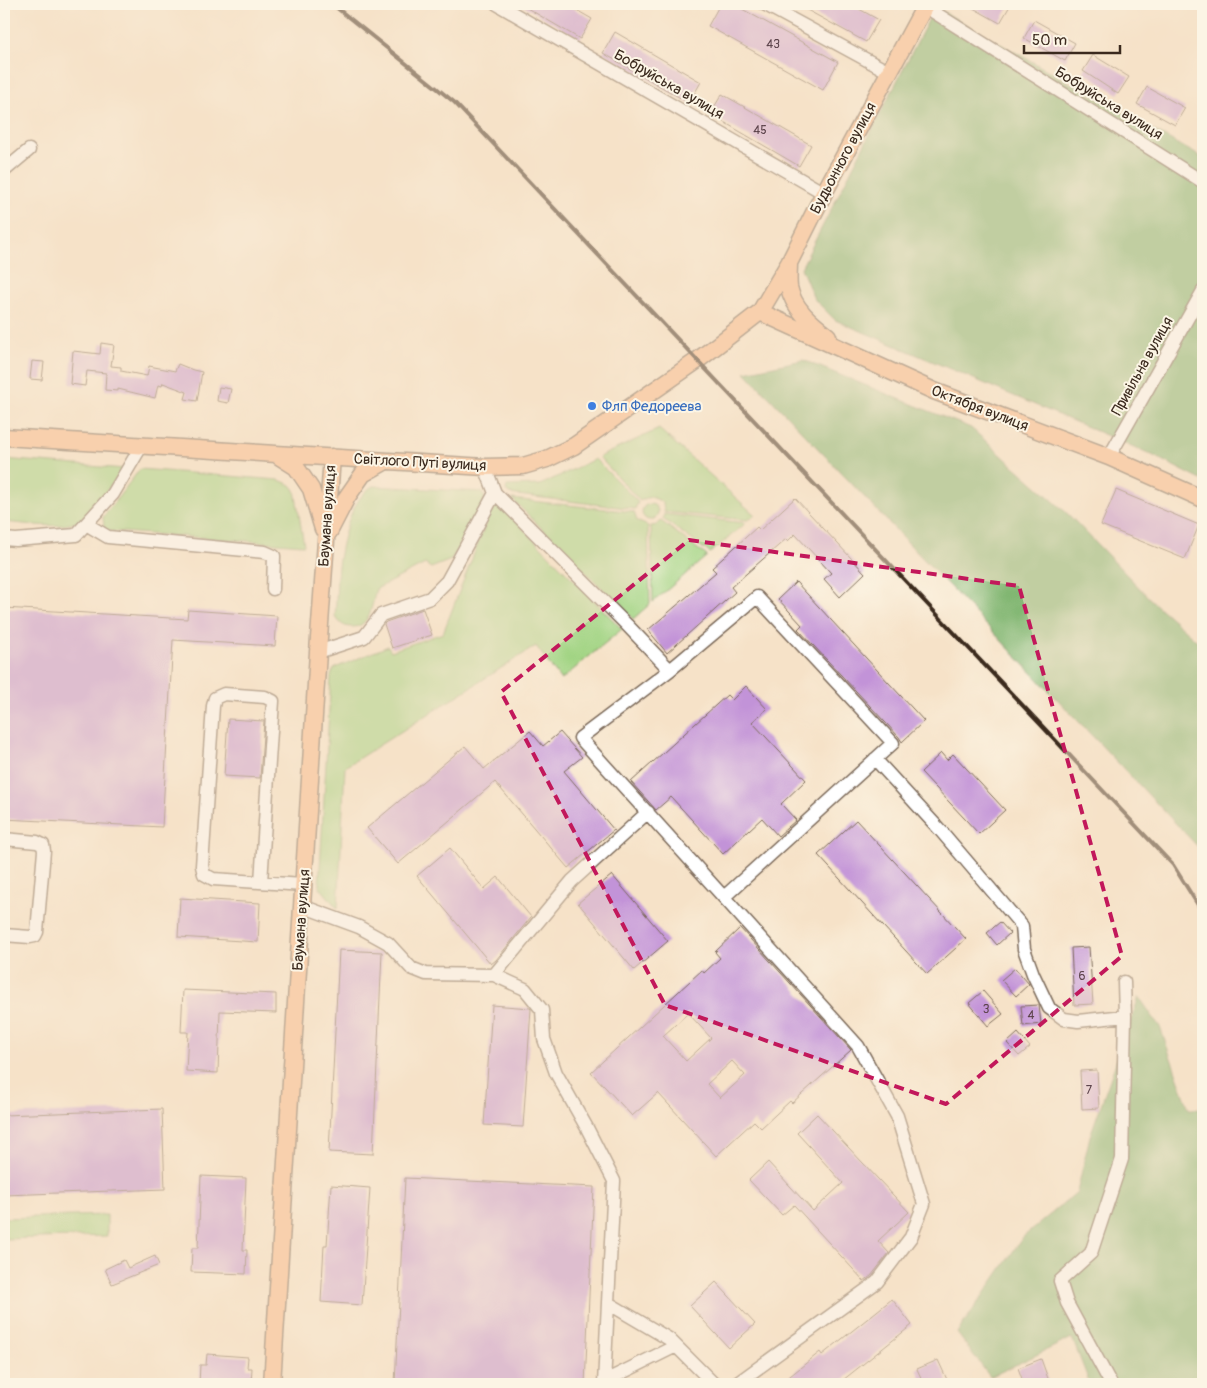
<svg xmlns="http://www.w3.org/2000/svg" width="1207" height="1388" font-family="Pangolin,sans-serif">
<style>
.green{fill:#a1d483;stroke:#6e7f50}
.forest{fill:#80b671;stroke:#5e7048}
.building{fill:#c293d8;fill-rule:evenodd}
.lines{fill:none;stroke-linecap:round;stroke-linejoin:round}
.minor-casing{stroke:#7c6a5a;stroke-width:15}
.major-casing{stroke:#7c6a5a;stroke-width:19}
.minor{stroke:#fff;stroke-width:12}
.major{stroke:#fbbb8c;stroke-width:16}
.rail{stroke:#3b2a1e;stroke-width:4}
.marked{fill:none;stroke:#c2185b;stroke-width:4;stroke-dasharray:10 6;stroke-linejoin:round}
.shop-dot{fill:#3f7fe0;stroke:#fcf5e5;stroke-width:2}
.labels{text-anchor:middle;stroke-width:4;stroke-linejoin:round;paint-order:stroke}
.number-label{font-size:12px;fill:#5d444c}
.street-label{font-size:15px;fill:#3b2a1e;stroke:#fcf5e5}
.shop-label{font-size:15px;fill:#366cbe;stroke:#fcf5e5;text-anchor:start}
</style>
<rect width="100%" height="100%" fill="#fcf5e5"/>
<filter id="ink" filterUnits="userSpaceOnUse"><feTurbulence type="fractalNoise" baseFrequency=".02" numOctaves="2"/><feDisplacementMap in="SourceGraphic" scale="10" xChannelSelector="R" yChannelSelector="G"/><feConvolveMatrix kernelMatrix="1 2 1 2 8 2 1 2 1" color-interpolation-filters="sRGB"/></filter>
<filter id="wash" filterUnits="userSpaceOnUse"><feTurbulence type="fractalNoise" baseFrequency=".0096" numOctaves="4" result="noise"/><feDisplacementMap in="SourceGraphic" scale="20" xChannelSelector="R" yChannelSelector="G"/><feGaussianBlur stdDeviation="1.12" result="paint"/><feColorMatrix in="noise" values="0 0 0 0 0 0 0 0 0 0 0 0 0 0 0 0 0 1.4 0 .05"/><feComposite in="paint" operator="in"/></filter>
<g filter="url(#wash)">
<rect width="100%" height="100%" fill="#f6e2c8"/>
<path class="green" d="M659,429L755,515L748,520L664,512L663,503C654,497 650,495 640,501L599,457Z
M4,459L125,469L82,520C62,530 27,524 4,522Z
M595,459L638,502L635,509L509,494L506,491L507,486L540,485Z
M140,469L279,480L291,485L295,490L304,545L108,531L104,528L103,517Z
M373,486L482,492L485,499L482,506L451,560L431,568L425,564L376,589C372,603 371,628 351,627C343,627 339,622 335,616C337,597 336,571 340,554C344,532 353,497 373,486Z
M512,499L634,512L637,521L648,526L650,604L633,619Z
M495,500L622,629L561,680L536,646L345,767L338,909L319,886L331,676L333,671L335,668L388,646L391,651L443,633Z
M642 512a8 8 0 1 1 16 0a8 8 0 1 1-16 0Z
M664,514L746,523L710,553L663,519Z
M661,521L707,556L653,602L651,526L657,525Z
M107,1215V1236L4,1239V1218Z"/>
<path class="forest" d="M935,7L1203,158V481L1148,453L835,320L814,299L801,268Z
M803,360L971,428L1068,514L1154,603L1203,646V852L745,372Z
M1139,997L1160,1027L1189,1109H1203V1384H1090L1072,1338L990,1377L957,1333L1023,1237L1077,1192L1090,1136Z"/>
<g id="blocks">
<path class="building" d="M520,4H566L592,19L580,39Z
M720,4H733L838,62L823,90L708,26Z
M796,4H850L879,20L866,42Z
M966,4H1011L1000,23Z
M1034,20L1075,43L1065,61L1024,38Z
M615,32L701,82L689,103L603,53Z
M1093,55L1129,77L1118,94L1083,71Z
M1147,87L1185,108L1175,125L1137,104Z
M722,94L811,145L799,166L710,114Z
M101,343L114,345L111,366L121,367V371L147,376L149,366L175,371L178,364L193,370L202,372L197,401L185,399L187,392L163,383L162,386L158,385L155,398L118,389V391L105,390L106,373L87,371L85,386L70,384L73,351L100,354Z
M32,361L44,362L42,380L30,379Z
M219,387L231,389L228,403L217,401Z
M1116,490L1199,525L1185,559L1101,525Z
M795,498L865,573L840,597L824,579L831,573L795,534L788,541L786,539L731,587L735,592L667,653L648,630L716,572L712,568L757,527L760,530Z
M796,582L924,721L902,742L899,737L798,629L802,625L778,599Z
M4,608L187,619L188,610L277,616L275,646L173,640L162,827L4,819Z
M423,609L432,635L392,648L384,624L386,622Z
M746,686L767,709L752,722L806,780L781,804L796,820L778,836L762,818L723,854L671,797L656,810L631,782L727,695L732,700Z
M228,719L264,721L260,778L224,776Z
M530,731L543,746L560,732L582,757L564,771L614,830L568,868L495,782L398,864L367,828L465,746L484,769Z
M941,753L947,760L953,754L1005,810L979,834L921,772Z
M856,820L966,939L927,974L818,855Z
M450,848L484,889L498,877L531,917L496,960L491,964L417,876Z
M612,875L668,941L634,970L578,903Z
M180,898L260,903L258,942L178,937Z
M1000,922L1010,933L997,945L987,933Z
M740,928L851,1050L792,1103L790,1101L761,1128L754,1121L716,1156L658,1093L632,1116L591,1072L702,970L704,973L720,958L715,952ZM688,1013L711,1038L686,1061L663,1036ZM732,1061L745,1075L720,1098L707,1084Z
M1089,947L1093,1004L1074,1005L1071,948Z
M339,950L382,952L373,1154L329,1152Z
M1015,968L1029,984L1016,996L1001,980Z
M183,990L276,994V1013L220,1011L218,1073L186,1071L188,1032H181Z
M983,991L1003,1014L988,1026L969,1003Z
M492,1005L530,1008L531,1009L523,1127L484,1125Z
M1039,1005L1041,1024L1023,1026L1021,1006Z
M1018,1033L1030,1047L1019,1056L1007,1043Z
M1097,1070L1099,1108L1082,1109L1080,1071Z
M162,1109L165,1189L4,1195V1115Z
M817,1114L909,1212L878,1241L889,1253L871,1276L864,1281L794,1205L782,1215L749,1180L768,1162L813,1211L843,1183L797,1133Z
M201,1176L246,1178L243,1250H247L246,1274L191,1272L192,1248H198Z
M405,1178L594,1187L585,1384H395Z
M331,1185L370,1188L362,1305L321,1302L324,1245H327Z
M155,1256L159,1265L112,1284L105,1269L124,1260L128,1268Z
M716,1282L755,1324L729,1348L690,1306Z
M892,1299L912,1325L838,1384H780L820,1352L822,1355Z
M207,1354L248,1357L247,1368H252L251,1384H199L200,1365H206Z
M1041,1359L1050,1384H1024L1018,1368Z
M938,1360L949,1384H924L917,1369Z"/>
</g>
</g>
<g filter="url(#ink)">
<use href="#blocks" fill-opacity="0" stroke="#7c6a5a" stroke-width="1"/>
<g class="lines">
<defs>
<path id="minor" d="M497,4L824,193
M764,4L889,72
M921,4L1203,182
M4,171L29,150
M1109,457L1203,291
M495,493L627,625L670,670L580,738L858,1046L897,1116L924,1204L911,1237L877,1282L736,1384
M86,524L108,537L265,552L274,556L273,589
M4,539L16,540L76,535L113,494L142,445
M318,652L364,637L381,615L430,598L447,581L495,493L485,467
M670,670L757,597L893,743L724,897
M875,759L941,831L1022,926L1024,949L1033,974L1049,1008L1064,1019L1078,1021L1125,1016
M4,839L37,842L43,845L44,851L37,932L35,936L30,937L4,935
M261,882L273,701L265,697L224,694L215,698L213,706L202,866L204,874L213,879L303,885
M302,906L359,927L388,943L411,968L426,974L494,975L525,989L542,1010L544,1039L556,1073L587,1128L614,1181L604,1384
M494,975L572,881L648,812
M608,1303L669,1339L714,1384
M605,1381L676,1346
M1111,1384L1067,1303L1060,1281L1091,1253L1122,1159L1125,1016L1124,982"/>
<path id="major" d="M789,263C789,271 788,279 789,287C793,308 811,323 828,336
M760,312L934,391L1109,457L1203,499
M4,437L485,467L523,466L547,459L574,446L698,360L760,312L789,263L824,193L926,4
M277,455L296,467L311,489L323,529
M329,532L347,497L363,474L386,461
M272,1384L318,652L332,457"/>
</defs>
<use href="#minor" class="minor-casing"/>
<use href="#major" class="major-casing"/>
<use href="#minor" class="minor"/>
<use href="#major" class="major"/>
<path class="rail" d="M332,4L454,102L1173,865L1203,913"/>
</g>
</g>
<path d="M0 0H1207V1388H0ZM689,540L1019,586L1122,956L946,1104L665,1005L501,692Z" fill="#f6e2c8" fill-opacity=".55" fill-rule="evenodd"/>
<path class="marked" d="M689,540L1019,586L1122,956L946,1104L665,1005L501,692Z"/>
<circle class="shop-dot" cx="592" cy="406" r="5"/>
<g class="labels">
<g class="number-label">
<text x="773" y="48">43</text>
<text x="760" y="134">45</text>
<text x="1082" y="980">6</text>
<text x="986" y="1013">3</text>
<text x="1031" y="1019">4</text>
<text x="1089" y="1094">7</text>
</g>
<g class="street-label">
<text transform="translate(669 84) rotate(30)" y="5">Бобруйська вулиця</text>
<text transform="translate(1109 103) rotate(32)" y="5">Бобруйська вулиця</text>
<text transform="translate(843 158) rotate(-62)" y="5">Будьонного вулиця</text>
<text transform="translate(1142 366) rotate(-61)" y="5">Привільна вулиця</text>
<text transform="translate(980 408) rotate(21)" y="5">Октября вулиця</text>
<text transform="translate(420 462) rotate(3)" y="5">Світлого Путі вулиця</text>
<text transform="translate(327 516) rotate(-86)" y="5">Баумана вулиця</text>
<text transform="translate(301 920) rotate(-86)" y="5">Баумана вулиця</text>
</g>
<g class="shop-label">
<text x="602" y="411">Флп Федореева</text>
</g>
</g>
<rect width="1207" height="1388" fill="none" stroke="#fcf5e5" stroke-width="20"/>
<path d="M1024 45v8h96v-8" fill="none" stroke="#3b2a1e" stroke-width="2.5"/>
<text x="1032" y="45" font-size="15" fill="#3b2a1e" stroke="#fcf5e5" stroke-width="4" paint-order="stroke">50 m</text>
</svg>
